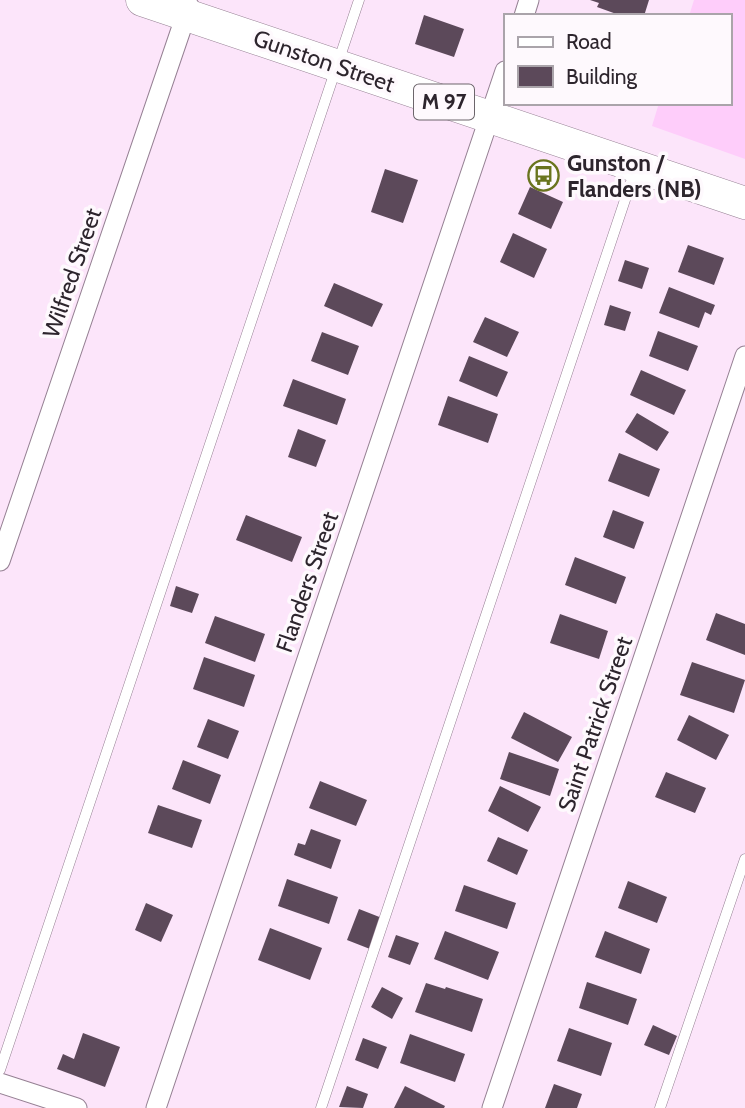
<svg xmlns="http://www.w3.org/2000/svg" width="745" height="1108" font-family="Cabin,sans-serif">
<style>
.green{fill:#fecdfa}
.building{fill:#5c495a}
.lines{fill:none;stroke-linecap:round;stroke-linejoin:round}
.lane-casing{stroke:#958093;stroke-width:11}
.street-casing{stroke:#958093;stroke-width:21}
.primary-casing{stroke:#958093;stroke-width:33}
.lane{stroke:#fff;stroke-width:10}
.street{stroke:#fff;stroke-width:19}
.primary{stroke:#fff;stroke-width:32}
.labels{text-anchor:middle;stroke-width:7;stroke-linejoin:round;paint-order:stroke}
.shield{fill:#fef9fd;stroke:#6c656b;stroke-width:2}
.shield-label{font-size:21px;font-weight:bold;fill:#2d252d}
.street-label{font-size:23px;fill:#2d252d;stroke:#fef9fd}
.poi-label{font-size:23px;font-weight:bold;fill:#2d252d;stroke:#fef9fd;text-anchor:start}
</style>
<rect width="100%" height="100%" fill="#fce5fa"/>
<path class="green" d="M694,0H745V159L652,126L659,103H729V16H689Z"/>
<path class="building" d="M590,0H649L644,16H622L597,7L599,3Z
M424,15L464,29L454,57L415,44Z
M385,169L418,180L403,223L371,212Z
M530,187L563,202L551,229L518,214Z
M513,233L547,249L534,278L500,262Z
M688,245L724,258L714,285L678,272Z
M625,260L649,268L642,289L618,281Z
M334,283L383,304L372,327L324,306Z
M669,287L715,305L711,315L705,312L699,328L659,313Z
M610,305L631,312L625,331L604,325Z
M485,317L519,332L507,357L473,342Z
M658,331L698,346L688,371L649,356Z
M322,332L359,346L348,375L311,361Z
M469,356L508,372L497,397L459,381Z
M641,370L686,390L674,415L630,395Z
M293,379L346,399L337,425L283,406Z
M448,396L498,414L488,443L438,425Z
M637,413L669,432L657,451L625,432Z
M298,429L326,440L316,467L288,457Z
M619,453L660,469L649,497L608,481Z
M613,510L644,522L634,549L603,537Z
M246,515L302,537L292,562L236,540Z
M575,557L626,577L616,604L565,585Z
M176,586L199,594L192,613L170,606Z
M716,613L745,624V655L706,640Z
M560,614L608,631L599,659L550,643Z
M215,616L265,634L255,662L205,643Z
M204,657L255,675L244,707L193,689Z
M692,662L745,680L734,713L680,695Z
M524,712L572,737L558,762L511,738Z
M689,715L729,735L716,760L677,740Z
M208,719L239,731L228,759L197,747Z
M509,752L559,769L550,796L500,779Z
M183,760L221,775L210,804L172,789Z
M666,772L706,788L695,813L655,797Z
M320,781L367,800L356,826L309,808Z
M500,786L541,807L528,832L488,811Z
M158,805L202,820L192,848L148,833Z
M311,829L341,840L331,869L294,855L298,843L305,845Z
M498,837L528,850L517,875L487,861Z
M287,879L338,897L329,924L278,906Z
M628,881L667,897L657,923L618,908Z
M464,885L516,903L507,929L455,911Z
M146,903L173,915L161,942L135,930Z
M359,909L382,918L370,949L347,940Z
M270,928L322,948L310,980L258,960Z
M445,931L499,952L488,980L434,959Z
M605,931L650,949L641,974L595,957Z
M396,935L419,943L410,965L388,957Z
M587,982L637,999L628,1025L579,1008Z
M426,983L445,989L446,987L483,999L472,1032L415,1012Z
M382,987L403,998L392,1019L371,1007Z
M653,1025L677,1036L669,1055L644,1045Z
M569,1028L612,1043L601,1076L557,1061Z
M83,1033L120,1047L105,1087L57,1069L63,1054L74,1059Z
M410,1034L465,1054L455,1082L400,1063Z
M363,1038L387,1047L378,1069L355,1060Z
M554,1084L582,1094L577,1108H545Z
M347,1086L368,1094L363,1108L339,1107Z
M405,1086L445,1106L444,1108H394Z"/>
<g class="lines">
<defs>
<path id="lane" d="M0,1070L359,0
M321,1108L635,170
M660,1108L745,859"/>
<path id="street" d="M524,16L529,0
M0,561L189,6
M0,1083L77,1108
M156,1108L505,71
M492,1108L745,356"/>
<path id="primary" d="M142,0L745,203"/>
</defs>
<use href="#lane" class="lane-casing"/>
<use href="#street" class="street-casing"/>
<use href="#primary" class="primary-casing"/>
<use href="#lane" class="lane"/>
<use href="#street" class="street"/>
<use href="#primary" class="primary"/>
</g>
<defs>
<symbol id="bus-ring" viewBox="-11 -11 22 22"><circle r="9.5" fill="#fef9fd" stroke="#6a741e" stroke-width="1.5"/><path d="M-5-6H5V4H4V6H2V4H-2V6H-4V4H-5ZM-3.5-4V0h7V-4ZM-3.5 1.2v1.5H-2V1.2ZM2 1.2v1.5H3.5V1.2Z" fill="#6a741e"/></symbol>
</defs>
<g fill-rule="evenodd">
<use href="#bus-ring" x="526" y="158" width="35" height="35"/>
</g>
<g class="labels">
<rect class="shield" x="414" y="84.5" width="60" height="35" rx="5"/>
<g class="shield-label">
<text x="444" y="109">M 97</text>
</g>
<g class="street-label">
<text transform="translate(324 61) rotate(19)" y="8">Gunston Street</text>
<text transform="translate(72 273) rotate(-71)" y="8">Wilfred Street</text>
<text transform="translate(307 582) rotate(-71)" y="8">Flanders Street</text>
<text transform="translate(595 724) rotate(-71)" y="8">Saint Patrick Street</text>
</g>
<g class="poi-label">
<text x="567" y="171">Gunston /<tspan x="567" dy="26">Flanders (NB)</tspan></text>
</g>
</g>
<rect x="504" y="14" width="228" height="91" fill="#fef9fd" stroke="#aaa4aa" stroke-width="2"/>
<rect x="518" y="37" width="35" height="10" fill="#ffffff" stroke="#aaa4aa" stroke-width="2"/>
<text x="566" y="49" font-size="21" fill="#2d252d">Road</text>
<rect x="518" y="66" width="35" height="21" fill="#5c495a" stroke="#aaa4aa" stroke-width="2"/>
<text x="566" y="84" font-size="21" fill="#2d252d">Building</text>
</svg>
